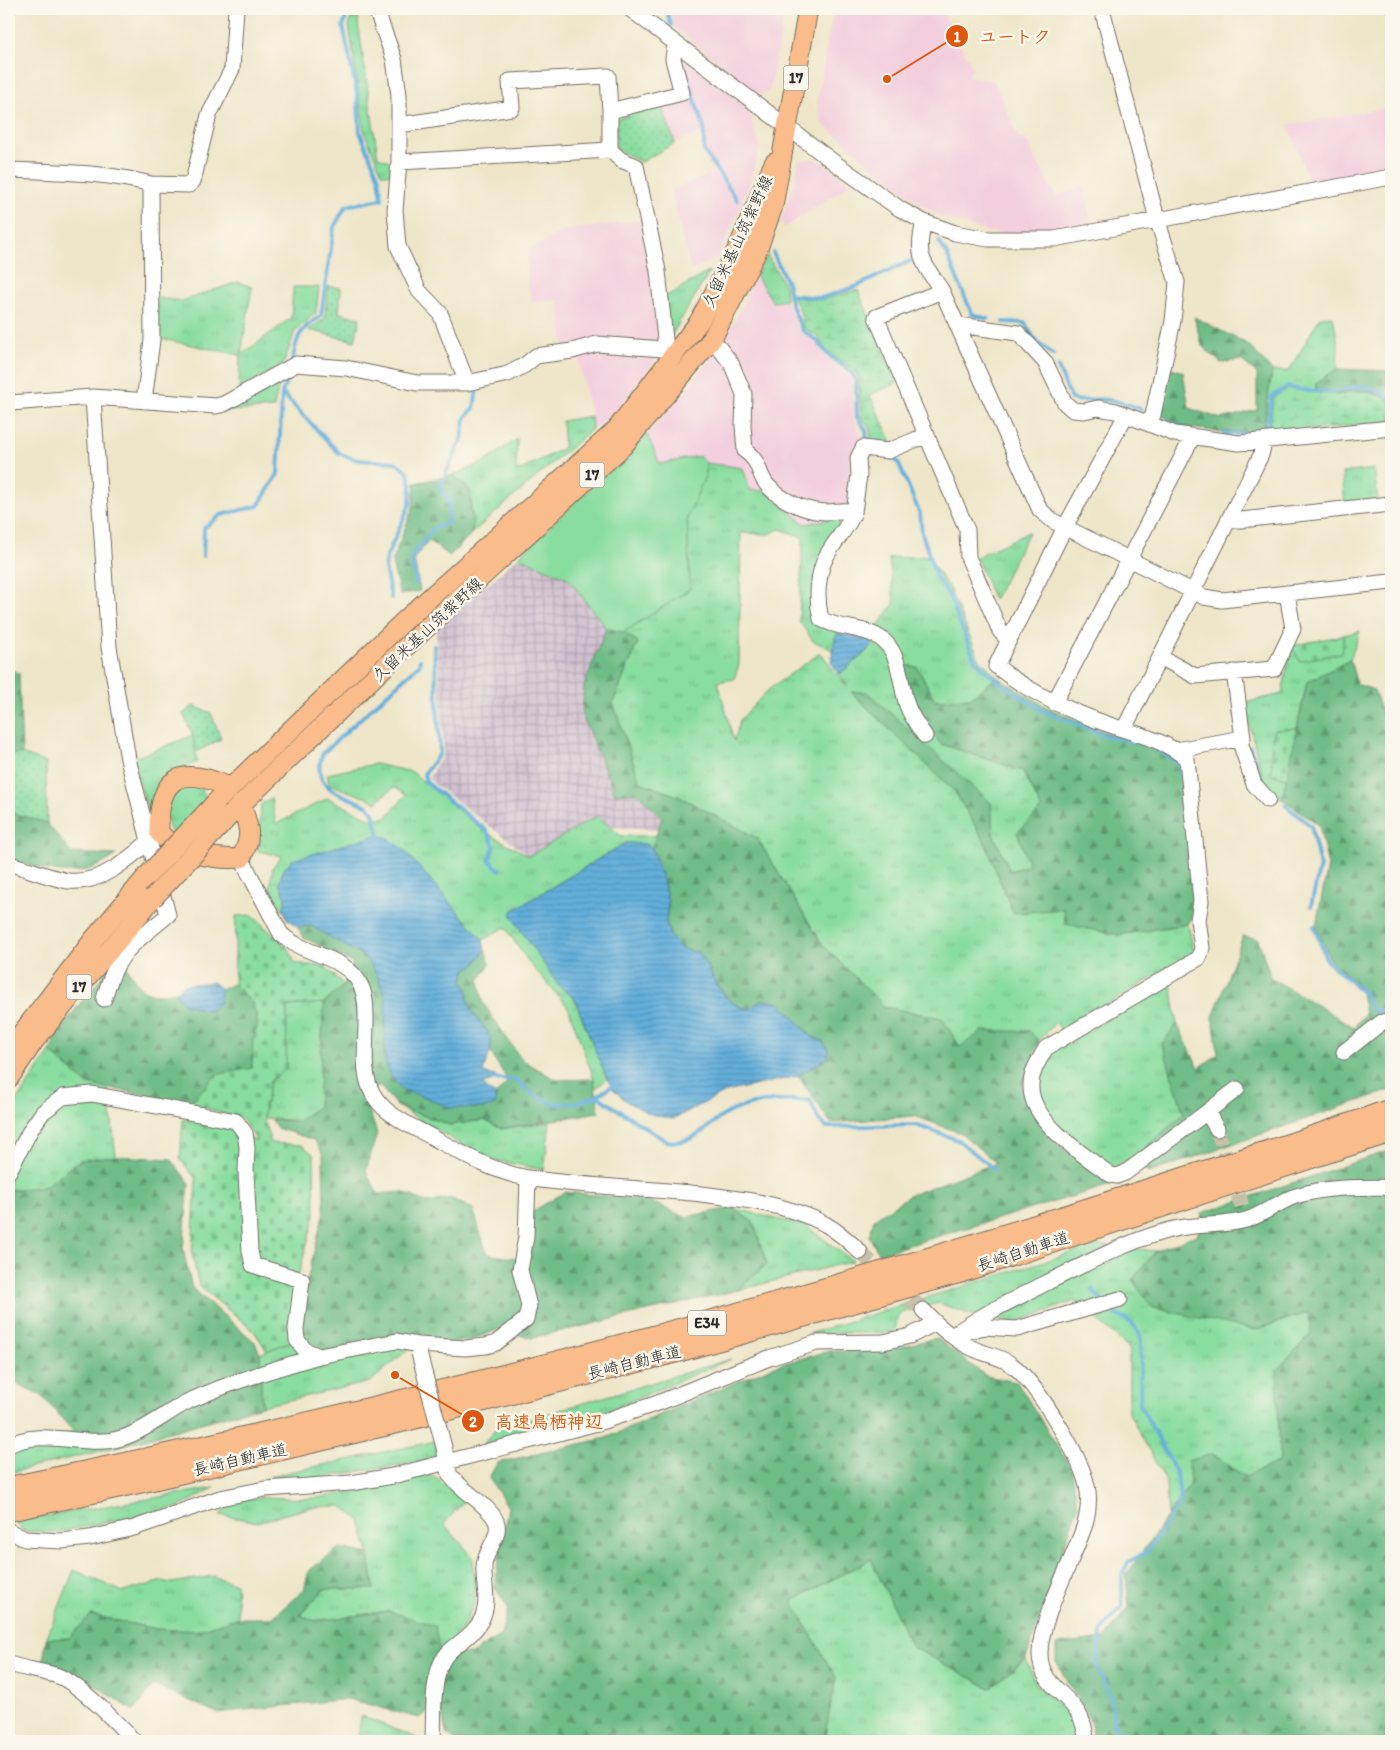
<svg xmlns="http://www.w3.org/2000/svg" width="1400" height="1750" font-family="Itim,'Klee One',sans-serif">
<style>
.built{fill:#f3cfde}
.industrial{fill:url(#industrial-grid)}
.grass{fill:url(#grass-tufts);stroke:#5a8465}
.forest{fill:url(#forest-firs);stroke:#4c7458}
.wetland{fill:url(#wetland-marsh);stroke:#5a8465}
.cemetery{fill:url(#cemetery-stones);stroke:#5a8465}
.garden{fill:url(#garden-dots);stroke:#5a8465}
.pitch{fill:#88dd9f;stroke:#5a8465}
.water{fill:url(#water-rules);stroke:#466c83}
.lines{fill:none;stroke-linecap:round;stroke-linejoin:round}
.stream{stroke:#62aedb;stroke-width:4}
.minor-tunnel{stroke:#c8c1a9;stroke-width:15;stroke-dasharray:15 8;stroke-linecap:butt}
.minor-casing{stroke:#706c62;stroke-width:17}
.major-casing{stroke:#706c62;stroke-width:21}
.highway-casing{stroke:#706c62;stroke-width:24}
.minor{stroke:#fff;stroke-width:15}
.major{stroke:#f9bc8a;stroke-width:19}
.highway{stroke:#f9bc8a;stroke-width:22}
.minor-bridge-casing{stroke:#706c62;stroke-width:17;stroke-linecap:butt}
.major-bridge-casing{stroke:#706c62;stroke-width:21;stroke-linecap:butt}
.minor-bridge{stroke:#fff;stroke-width:15}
.major-bridge{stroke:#f9bc8a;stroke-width:19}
.labels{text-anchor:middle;stroke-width:5;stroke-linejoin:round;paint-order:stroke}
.shield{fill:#fbf7ec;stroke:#696865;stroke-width:1}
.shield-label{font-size:15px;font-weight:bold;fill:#2b2b2b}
.street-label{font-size:16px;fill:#2b2b2b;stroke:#fbf7ec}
.leader{fill:none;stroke:#df570e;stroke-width:2}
.callout-dot{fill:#df570e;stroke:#fbf7ec;stroke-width:2}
.mark-label{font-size:15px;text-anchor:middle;font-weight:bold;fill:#fff}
.callout-label{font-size:18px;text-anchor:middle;font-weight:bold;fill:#df570e;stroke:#fbf7ec;stroke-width:5;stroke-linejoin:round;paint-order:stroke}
</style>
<defs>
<pattern id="industrial-grid" width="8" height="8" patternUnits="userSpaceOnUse" patternTransform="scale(1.25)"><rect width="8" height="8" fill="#cfbdce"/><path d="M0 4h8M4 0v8" fill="none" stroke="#a89aa7"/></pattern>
<pattern id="grass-tufts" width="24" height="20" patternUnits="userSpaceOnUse" patternTransform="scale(1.25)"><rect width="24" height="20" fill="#88dd9f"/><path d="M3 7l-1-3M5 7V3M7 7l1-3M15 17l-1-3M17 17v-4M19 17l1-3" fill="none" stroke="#76be89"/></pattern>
<pattern id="forest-firs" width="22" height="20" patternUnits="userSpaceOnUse" patternTransform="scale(1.25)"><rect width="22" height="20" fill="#6ebc86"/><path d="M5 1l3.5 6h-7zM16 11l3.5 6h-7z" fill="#5b996e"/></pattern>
<pattern id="wetland-marsh" width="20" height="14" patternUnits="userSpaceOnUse" patternTransform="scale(1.25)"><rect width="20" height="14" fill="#88dd9f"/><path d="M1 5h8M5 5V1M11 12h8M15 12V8" fill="none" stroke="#76be89"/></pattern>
<pattern id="cemetery-stones" width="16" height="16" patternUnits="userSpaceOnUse" patternTransform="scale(1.25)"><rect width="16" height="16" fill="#88dd9f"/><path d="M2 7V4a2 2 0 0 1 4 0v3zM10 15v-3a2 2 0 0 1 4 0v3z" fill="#76be89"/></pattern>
<pattern id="garden-dots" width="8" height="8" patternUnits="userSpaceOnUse" patternTransform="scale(1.25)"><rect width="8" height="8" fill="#88dd9f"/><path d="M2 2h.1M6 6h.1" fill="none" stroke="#76be89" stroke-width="1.8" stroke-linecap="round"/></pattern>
<pattern id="water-rules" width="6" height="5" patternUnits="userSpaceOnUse" patternTransform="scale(1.25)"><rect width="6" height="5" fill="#62aedb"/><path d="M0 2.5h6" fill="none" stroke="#518eb2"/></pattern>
</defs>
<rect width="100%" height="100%" fill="#fbf7ec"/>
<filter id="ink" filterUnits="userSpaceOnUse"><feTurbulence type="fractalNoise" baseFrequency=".02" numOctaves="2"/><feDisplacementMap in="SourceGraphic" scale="10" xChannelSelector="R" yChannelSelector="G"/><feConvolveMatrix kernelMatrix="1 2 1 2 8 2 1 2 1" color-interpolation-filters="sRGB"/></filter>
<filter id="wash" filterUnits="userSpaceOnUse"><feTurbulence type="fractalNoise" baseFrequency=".0096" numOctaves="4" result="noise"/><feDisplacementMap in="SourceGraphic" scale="20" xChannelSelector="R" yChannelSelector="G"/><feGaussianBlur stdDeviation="1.12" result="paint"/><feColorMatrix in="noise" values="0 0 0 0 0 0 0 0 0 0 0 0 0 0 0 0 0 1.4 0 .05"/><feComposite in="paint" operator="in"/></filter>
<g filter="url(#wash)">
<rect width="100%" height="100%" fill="#efe6c9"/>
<path class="built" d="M669,9H786L769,92L757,94L676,29Z
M833,9H942L973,69L968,76L994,81L1018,137L1026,140L1056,197L1084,185L1091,223L1023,235L988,232L940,216L916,202L822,123L817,103Z
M675,53L747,105L760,147L748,189L718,257L691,271L671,191L715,172L702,153V132L675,143L662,106L690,97Z
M1391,107V169L1310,183L1288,125Z
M815,158L851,184L784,228L781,220L793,188L799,160Z
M645,220L659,355L614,414L592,429L591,415L577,354L564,347L559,300L533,302L527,286L528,251L565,230Z
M756,276L773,302L786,300L799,332L816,343L824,356L852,379L854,418L862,440L853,448L855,477L850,503L837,518L805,524L765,491L750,490L743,468L706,463L699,456L660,464L647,434L684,394L734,323Z"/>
<path class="industrial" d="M518,557L568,578L606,628L584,686L636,792L662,817L658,829L611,827L597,816L529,856L428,779L444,753L436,631Z"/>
<path class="grass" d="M353,9H361L358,22L378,157L390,161V174H382L364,131L349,25Z
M767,255L785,286L786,300L773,302L756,276Z
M710,271L671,336L665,297Z
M238,282L252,287L241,355L291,318L293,287H319L316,313L295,331L284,363L239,390L240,355L157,338V298L182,301Z
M1333,316L1338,345L1337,369L1316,383V393L1288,389L1268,435L1263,431L1272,371H1289L1320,317Z
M280,378L274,408L219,412Z
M591,416L592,429L473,532L470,490L453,475L487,461L517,439L516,472L564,448L562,421Z
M706,463L743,468L750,490L765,491L805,524L837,518L842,528L812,602L838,633L833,650L813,641L799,621L803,537L779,529L770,534L741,533L739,665L734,679L718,682L734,741L740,720L768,690L817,655L821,653L848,688L840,674C850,664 867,654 873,643L900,663L878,626L894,604L889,558L927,556L949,588L979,658L997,677L970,698L935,700L917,667L941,744L1023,771L1042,809L1030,865L1010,871L993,834L991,803L852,693L955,792L985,842L1013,913L1064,909L1118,935L1188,924L1194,953L1062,1031L1056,1022L1039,1041L1029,1031L960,1048L941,1018L885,1007L822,944L757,838L680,797L640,783L613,703L638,642L624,632L690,589L687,518L706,474Z
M1374,469L1378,500L1345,504L1342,473Z
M1029,532L994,600L976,557Z
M1360,631L1350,660L1307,682L1297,728L1273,731L1271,775L1287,778L1282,799L1266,791L1244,703L1282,694L1291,646L1340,653L1344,635Z
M193,735L197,762C160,777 155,778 151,820L132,759Z
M375,764L412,772L484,831L529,856L597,816L621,836H656L652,848L645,844L625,843L512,911L558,985L574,998L607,1079L595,1089L594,1079L568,1007L530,964L505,927L483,940L403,849L279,883L285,896L284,911L269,892L273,867L282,856L258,851L261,804L271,798L276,824L328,798L371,819L387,817L406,795L394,787L377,802L329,784L327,774Z
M182,784L200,786L207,798L173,835C161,813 165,802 182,784Z
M1171,982L1177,1024L1162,1044L1184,1114L1138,1154L1113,1168L1060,1129L1039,1094L1041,1069L1053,1052Z
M324,1003L318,1107L298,1121L263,1118L270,1081L286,1069L287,1006Z
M50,1052L87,1084L108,1088L116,1156L80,1160L44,1187L9,1190V1112Z
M397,1106L450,1125L484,1120L501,1129L550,1122L544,1170L484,1158Z
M732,1208L806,1226L853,1261L738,1290L767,1264L753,1222Z
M1097,1245L1156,1251L1132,1280L1255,1330L1309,1312L1311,1334L1277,1370L1280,1461L1244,1478L1213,1454L1168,1516L1166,1482L1129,1413V1348L1075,1301L1014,1323L968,1314L939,1303L900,1313L894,1332L808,1334Z
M300,1337L418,1341L370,1382L262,1406L260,1354Z
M731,1359L600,1414L482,1446L496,1429Z
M73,1431L107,1435L116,1447L9,1473V1456L20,1447Z
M436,1441L437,1459L310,1479L271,1476Z
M432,1475L464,1501L444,1524L473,1557L475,1601L463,1628L440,1654L389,1611L315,1621L300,1615L324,1589H374L369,1554L360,1520L342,1506L311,1507L258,1522L220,1515C240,1488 285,1501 315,1498C354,1493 394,1482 432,1475Z
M214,1488L179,1507L59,1532L23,1531L16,1521Z
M871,1559L912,1647L990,1688L1026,1659L1036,1685L1068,1712L1078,1741H839L825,1734L836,1678L792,1601Z
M74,1570L123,1592L162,1581L172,1583L213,1576L236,1584L238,1618L195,1631L156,1629L91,1615L69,1638L46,1639Z
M361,1716L425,1741H358Z"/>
<path class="forest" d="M1194,317L1249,345L1272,371L1263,431L1221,432L1185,427L1160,414L1169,367L1183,372L1189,408L1221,419L1257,410V373L1241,360L1221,363L1202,346Z
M1337,369L1391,371V403C1371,387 1362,391 1340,395C1332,396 1324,394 1316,393V383Z
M453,475L470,490L473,532L450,556L429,541L414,558L420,591L400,595L392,562L413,507L415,483Z
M606,628L624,632L638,642L613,703L640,782L680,797L757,838L822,944L885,1007L942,1018L960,1047L982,1031H1029L1039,1041L1022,1087L1048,1136L1111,1185L879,1254L869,1236L874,1219L910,1195L996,1163L961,1133L914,1116L831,1123L798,1076L827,1058L824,1042L811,1036L780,1003L762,1000L749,1009L741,1008L730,1001L715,981L670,936L666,922L668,902L664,884L652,848L662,817L636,792L615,794L582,715L584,686Z
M1350,660L1357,684L1374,690L1391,738V927L1388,928L1391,934V1090L1148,1173L1138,1154L1184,1114L1162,1044L1177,1024L1199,1068L1218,1054L1213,1017L1243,936L1258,939L1271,978L1354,1027L1365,1014L1360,987L1330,960L1316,925L1328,866L1319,825L1282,799L1307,682Z
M901,664L917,667L935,700L970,698L997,677L1048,708L1111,734L1146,743L1184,761L1198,902L1188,924L1118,935L1065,924L1064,909L1013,913L985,842L955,792L851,692H867L991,803L993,834L1010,871L1029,865L1017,832L1042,809L1023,771L941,744L918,715Z
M9,669L19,673L22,754H9Z
M9,812L47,823L71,853L116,855C77,884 51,870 9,860Z
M311,926L365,957L377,975L386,998L384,1056L402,1090L422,1096L495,1105L496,1095L508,1081L491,1053V1040L467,1004L468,990L463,982L465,970L476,963L485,950L490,964L479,980L483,1003L521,1059L556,1080L594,1079L599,1112L501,1129L484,1120L450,1125L397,1106L379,1085L365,1100L377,1133L366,1171L378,1194L402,1192L428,1203L450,1198L473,1209L487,1254L529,1260L530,1213L565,1192L647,1200L685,1217L732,1208L753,1222L767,1264L738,1290L532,1338L497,1330L468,1341L320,1350L300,1337L308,1277L324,1211L323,1154L314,1140L277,1128L272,1120L298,1121L318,1107L324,1003L344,985L353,963L303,937L298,927Z
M111,966L127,967C139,991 148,998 175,992L184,1004L219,1003L221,989L234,984L253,1003L258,1024L253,1040L252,1068L216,1075L190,1103L87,1084L50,1052L57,1032Z
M1391,1150V1741H1091L1092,1724L1056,1662V1645L1104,1639L1129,1607L1126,1575L1190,1484L1188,1461L1213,1454L1245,1477L1280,1461L1277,1370L1311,1334L1309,1312L1255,1330L1153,1308L1132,1280L1156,1251L1198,1234L1202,1213Z
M116,1156L171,1159L189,1183L183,1249L192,1288L255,1342L260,1354L262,1406L116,1447L107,1435L73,1431L41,1395L9,1380V1190L44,1187L80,1160Z
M936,1338L986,1376L1017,1382L1071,1468L1078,1506L1026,1659L990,1688L912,1647L871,1559L792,1601L836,1678L825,1734L839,1741H456L446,1734L440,1704L419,1718L348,1699L217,1713L154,1685L134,1711L79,1675L43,1663L46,1639L69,1638L91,1615L156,1629L195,1631L238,1618H272L304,1590L309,1570L339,1548L369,1554L374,1589H324L300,1615L316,1621L389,1611L435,1626L440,1654H471L501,1635L508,1608L494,1586L508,1507L489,1478L497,1463L606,1438L774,1366L829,1351L879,1352Z"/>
<path class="wetland" d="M858,290L897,383L870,395L891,441L882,445L871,440L870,429L861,417L859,378L853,369L828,353L819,338L803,327L800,310L793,297L821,300Z
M1288,389L1338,395L1359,390L1383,396L1391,403V421L1268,435L1274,397Z"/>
<path class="cemetery" d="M1344,635L1341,653L1300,661L1291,646Z
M1297,728L1287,778L1271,775L1273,730Z
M252,915L289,949L295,963L326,967L344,985L324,1003L287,1006L286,1069L270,1081L263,1118L271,1143L302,1145L314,1155L315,1215L296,1284L291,1341L267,1351L254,1331L199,1286L192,1254L196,1179L180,1159L183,1119L237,1131L257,1141L242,1119L190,1103L216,1075L252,1068L253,1040L258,1024L253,1003L234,984L236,916Z"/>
<path class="garden" d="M662,106L675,143L641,162L616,149V119Z
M328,286L341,288L339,313L360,318L355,341L308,330L325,318Z
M193,706L211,713L221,739L196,752L193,735L183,714Z
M9,754H22L46,763L47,823L9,812Z"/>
<path class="pitch" d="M647,434L660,464L699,456L706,463V474L687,518L690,589L624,632L606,628L568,578L518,557Z"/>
<path class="water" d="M838,633L872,640L873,643C867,654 850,664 840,674L831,662L835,638Z
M373,836L387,837L403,849L483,940L485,950L476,963L465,970L463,982L468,990C466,1018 490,1024 491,1043C492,1053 485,1062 483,1073L495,1076L497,1080L483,1084L487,1090L496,1095L495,1105L484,1108H450L422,1096L402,1090L389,1074L384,1056L386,998L377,975L365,957L311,926L298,927L287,919L284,911L285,896L279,883L283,870L292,860Z
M626,843L645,844L652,848L664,884L668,902L666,922L670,936L682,949L699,952C711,973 723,1006 749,1009L762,1000L780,1003L811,1036L823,1042L829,1050L827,1058L798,1076L726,1092L673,1119L650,1114L627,1102L613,1089L607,1079L574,998L558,985L512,917V911Z
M212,982L221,989L219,1003L210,1011L184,1004L175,992L184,985Z"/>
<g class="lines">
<path class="stream" d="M666,9L671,25
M685,70L704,128V151L737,200
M939,242L947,254L972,314L988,319
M773,253L788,285L791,303L802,330L817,341L828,355L851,372L856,380L857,417L866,430L867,440L872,443
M790,295L821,298L855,287L910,261
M1004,322L1025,323L1035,339L1053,355
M292,362C297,337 298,330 321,316L334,227L346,206L382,199L379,178L360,132L357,93L343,26L349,9
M1058,367L1071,399C1080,402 1082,400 1090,400C1108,398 1126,403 1141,409
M289,374L282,393L339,453L357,460L395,462L408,472L411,485L410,504L387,556L385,568L391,598
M1164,420L1185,429
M1224,434L1266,433L1272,396L1288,387C1303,391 1320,392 1335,392C1343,392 1351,387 1358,387C1369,386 1383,392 1391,399
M888,455L898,462L920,514L922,533L936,577L948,594L975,660L996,680L1045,712L1109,737L1144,743
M203,556L204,528L221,515L258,506L278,474L282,394
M417,584L411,557L433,529L449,522L448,497L439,488L462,439L465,418L474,408L477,388
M434,646L440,753L424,774L426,782L487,831L494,846L489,860L500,870
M1150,746L1171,758L1180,766L1181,775
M1250,747L1260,776L1270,790
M1285,805L1311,826L1320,866L1311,906
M380,840L373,812L368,806C343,794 308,789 323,753L419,665L420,660
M1314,926L1327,961L1363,992L1373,1011L1391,1009
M492,1079L516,1080L534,1095L554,1104L576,1103L597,1096L666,1141C698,1147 708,1120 734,1110C757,1100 785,1100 810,1100L818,1119L826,1127L916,1125L958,1140L994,1169
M597,1096L616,1083
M1092,1289L1102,1301
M1106,1307L1110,1311L1132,1323L1141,1337L1140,1405L1176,1472L1181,1502L1147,1552L1128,1562L1122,1577V1607L1102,1630L1096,1665L1110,1696L1115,1728L1126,1741"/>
</g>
</g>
<g filter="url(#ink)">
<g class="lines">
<path class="minor-tunnel" d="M1217,1129L1242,1206
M860,1252L923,1310"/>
<defs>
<path id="minor" d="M376,9L394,59L399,95V162L395,210L398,246L419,291L440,313L467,383
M630,9L839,166L900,209L924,222L955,233L988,239H1054L1391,177
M1102,9L1157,219L1177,282L1173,321L1153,415L1149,424
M399,125L512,108L510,81L608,76L610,111L682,93L673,59L675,43
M610,150L621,160L636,166L658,271L666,349
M399,162L610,150V111
M9,170C57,172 104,172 151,184
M924,222C915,257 923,262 942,291L1040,510L1053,521L1204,597L1222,600L1391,582
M942,291L876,317L967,530L968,557L1000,631L1008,640
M958,325L1018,333L1045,362L1065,403L1073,410L1084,411L1098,408L1116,411L1175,434L1239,443L1391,428
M712,339L731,363L744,394L743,426L745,451C761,461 757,474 768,486C782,501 807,512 827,512C837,512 844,509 854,512C848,528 836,539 827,555C817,573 816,599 821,619C840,630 862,626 880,638C901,651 900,685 907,705C911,717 918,726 925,736
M93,397L109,647L128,759L168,915C132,945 117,951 104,999
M144,401L152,340L151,184L189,185L193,181L209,115L232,69L236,9
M9,403L93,397L216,406L224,404L296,364L346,368L417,383H467L508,374L525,365L536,356L572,351L597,344L676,350
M1126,415L1065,527L996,666C1029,692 1067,710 1107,724C1135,734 1164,739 1187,759L1201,901L1198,920L1202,948L1199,958L1046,1048C1039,1060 1030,1073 1031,1088C1032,1123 1085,1156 1111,1175L1117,1176L1125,1173L1207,1112L1217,1129
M854,512L859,475L858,458L863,448L888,451L927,435
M1229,520H1241L1391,504
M1160,657L1195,676L1274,669L1293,629L1287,593
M1054,703L1192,438
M1124,729L1261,455L1264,442
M1239,739L1254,784L1268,800
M1176,750L1243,738L1234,672
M241,858L281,934C304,956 347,955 361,986C366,997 366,1009 366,1020C366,1063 357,1094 399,1119C409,1126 421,1131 432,1137C463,1154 493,1172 528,1178C585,1187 644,1188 701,1194C743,1199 787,1204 825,1224C839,1232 849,1241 860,1252
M9,864C29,868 48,878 69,881C103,885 133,855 156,835
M1344,1052L1382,1022L1391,1020
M1207,1112L1237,1089
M9,1171L31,1129L43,1112L63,1097L92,1094L236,1121L245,1133L247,1147L246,1172L250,1251L253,1265L302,1280L296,1329L297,1340L305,1350L319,1356L397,1341L418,1345L465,1348L486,1346L496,1343L526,1319L529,1306L520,1270L526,1237L528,1178
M923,1310C937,1325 955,1341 974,1349C986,1355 1001,1356 1012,1365C1036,1382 1081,1457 1087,1486C1090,1499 1088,1514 1084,1527C1072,1563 1039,1620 1040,1655C1041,1694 1085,1695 1086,1741
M963,1333L983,1327L1017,1329L1120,1299
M952,1336C982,1314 1015,1299 1048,1282C1088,1263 1127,1241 1170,1230C1195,1223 1221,1227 1246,1220C1263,1215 1277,1203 1293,1197C1324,1186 1359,1188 1391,1187
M9,1445C44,1427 85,1449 122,1438C145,1431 167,1412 189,1401C231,1382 274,1369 319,1356
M9,1531L25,1539L61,1541L90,1538L134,1528L220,1498L265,1489L351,1483L393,1476L601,1422L658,1403L769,1358L816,1343L883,1342L910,1336L935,1323
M9,1664C25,1669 42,1671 58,1676C80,1684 117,1723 134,1741
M433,1741C434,1718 432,1692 439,1669C445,1646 469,1642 480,1622C491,1604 483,1586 484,1567C484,1551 500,1539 497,1524C494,1508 460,1490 450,1475C447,1469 447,1459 445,1453"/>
<path id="major" d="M229,787C180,765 158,776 159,832C176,854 215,860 241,858C253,837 249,826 241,804
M219,799L404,621L616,430L699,322L739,246L774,163
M229,816L397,655L623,446L712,339L757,251L773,206L808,9
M9,1050L94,939L147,876
M9,1078L34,1041L153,898"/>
<path id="highway" d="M9,1488C386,1412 759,1316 1124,1198C1213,1169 1303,1142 1391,1110
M9,1510L148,1480L401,1421L681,1350L959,1272L1391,1131"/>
</defs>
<use href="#minor" class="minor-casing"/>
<use href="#major" class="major-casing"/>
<use href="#highway" class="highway-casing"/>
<use href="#minor" class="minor"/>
<use href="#major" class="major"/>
<use href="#highway" class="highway"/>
<defs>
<path id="minor-bridge" d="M419,1353L445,1451"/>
<path id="major-bridge" d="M147,876L219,799
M153,898L229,816"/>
</defs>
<use href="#minor-bridge" class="minor-bridge-casing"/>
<use href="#major-bridge" class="major-bridge-casing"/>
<use href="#minor-bridge" class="minor-bridge"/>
<use href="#major-bridge" class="major-bridge"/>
</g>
</g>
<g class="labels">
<g class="shield">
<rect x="783.5" y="65.5" width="25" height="25" rx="4"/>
<rect x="579.5" y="462.5" width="25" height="25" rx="4"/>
<rect x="66.5" y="974.5" width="25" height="25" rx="4"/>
<rect x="688" y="1310.5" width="38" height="25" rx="4"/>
</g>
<g class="shield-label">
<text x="796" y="83">17</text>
<text x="592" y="480">17</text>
<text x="79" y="992">17</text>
<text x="707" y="1328">E34</text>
</g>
<g class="street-label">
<text transform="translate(737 241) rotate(-65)" y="6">久留米基山筑紫野線</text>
<text transform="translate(427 629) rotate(-43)" y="6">久留米基山筑紫野線</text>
<text transform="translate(1023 1251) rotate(-18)" y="6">長崎自動車道</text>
<text transform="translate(634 1362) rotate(-14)" y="6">長崎自動車道</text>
<text transform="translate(240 1459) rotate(-13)" y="6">長崎自動車道</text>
</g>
</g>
<path class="leader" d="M887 79L957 36M395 1375L473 1421"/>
<g class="callout-dot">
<circle cx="887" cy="79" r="5"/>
<circle cx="395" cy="1375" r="5"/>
<circle cx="957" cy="36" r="12"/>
<circle cx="473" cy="1421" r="12"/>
</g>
<g class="mark-label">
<text x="957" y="42">1</text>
<text x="473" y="1427">2</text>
</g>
<g class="callout-label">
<text x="1015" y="43">ユートク</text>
<text x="549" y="1428">高速鳥栖神辺</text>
</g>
<rect width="1400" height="1750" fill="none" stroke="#fbf7ec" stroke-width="30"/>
</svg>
